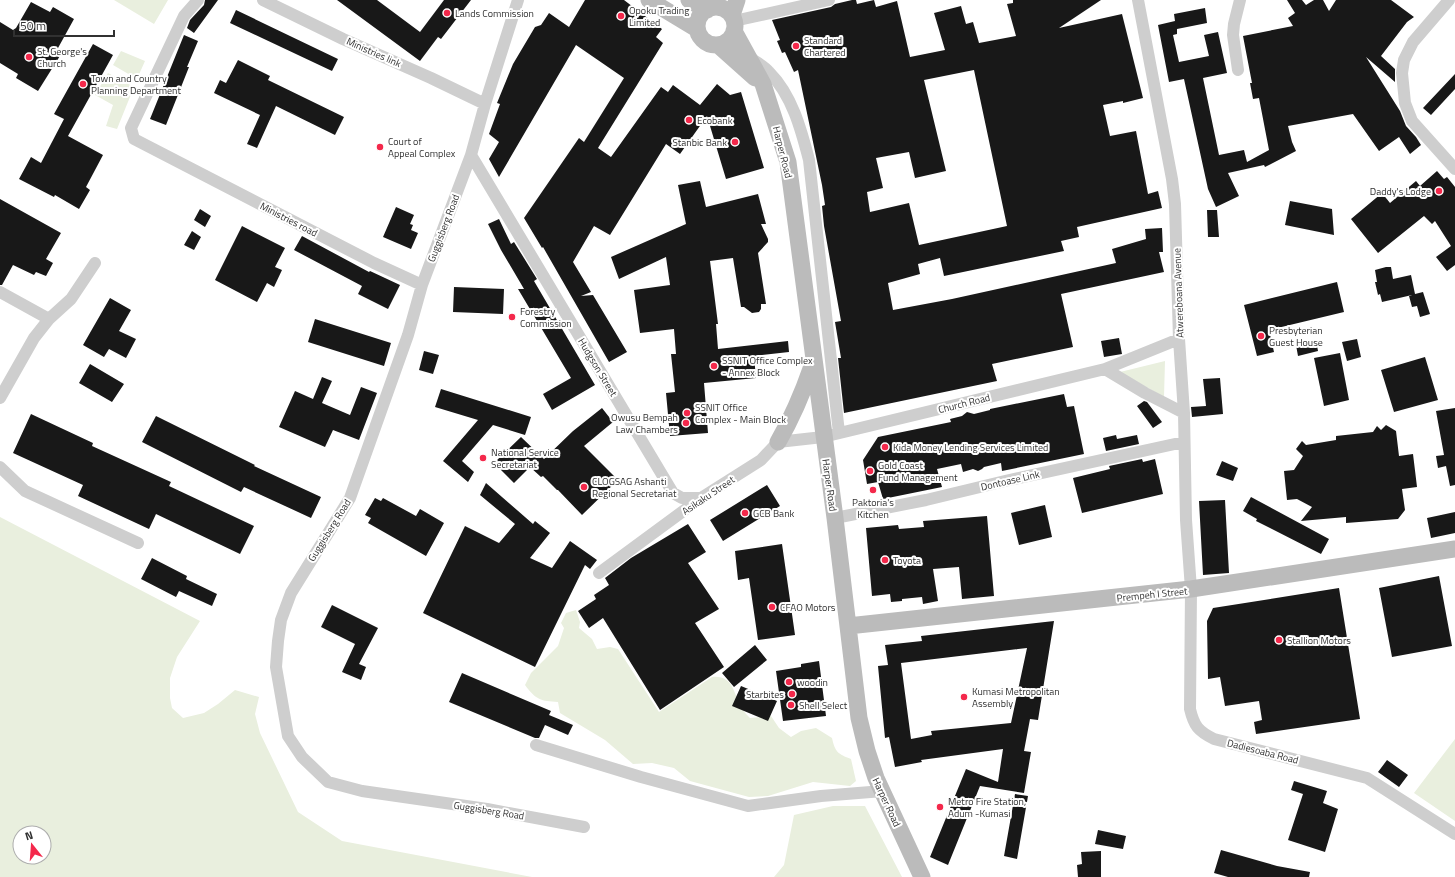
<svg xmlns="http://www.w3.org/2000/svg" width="1455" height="877" font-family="'Titillium Web',sans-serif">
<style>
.green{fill:#e9efde;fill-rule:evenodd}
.building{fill:#181818;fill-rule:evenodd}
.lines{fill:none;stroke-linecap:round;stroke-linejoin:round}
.street{stroke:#cecece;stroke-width:12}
.secondary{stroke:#bbb;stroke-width:17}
.poi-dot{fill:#f4284b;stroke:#fff;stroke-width:1.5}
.labels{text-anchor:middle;stroke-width:4;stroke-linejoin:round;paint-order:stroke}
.poi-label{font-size:10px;fill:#313131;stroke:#fff;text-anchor:start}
.street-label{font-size:10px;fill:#313131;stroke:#fff}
</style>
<rect width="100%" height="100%" fill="#fff"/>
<path class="green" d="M114,0H168L154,24Z
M121,51L145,61L137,79L113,65Z
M108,73L134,87L117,129L106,126L113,105L95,95Z
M1165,361L1164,397L1120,372Z
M0,517L200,621L177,657L170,678V698L172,708L183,718L204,713L218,704L235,690L259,697L255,714L260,733L298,812L342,841L532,877H0ZM20,833H44V857H20Z
M576,610L580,622L579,628L592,639L597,649L610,647L618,649L659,712L712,677C734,675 733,694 742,708C744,712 747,715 750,718L771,716L779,728L791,737L801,731L816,728L832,738C835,752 838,754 851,759L856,781L850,786L813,782L768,796L749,797L690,781L674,768L652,763L633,764L605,740L560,713L558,702C541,701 536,700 525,685L531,673L558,646L564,628L561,623L566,613Z
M1455,739V821L1414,793Z
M833,806H865L902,877H774L784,865L794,815Z"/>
<path class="building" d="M205,0H218L194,33L187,28L190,20L204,5Z
M337,0H377L420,32L444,0H471L441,39L438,37L420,61Z
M585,0H624L662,29L656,37L663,43L598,148L611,157L661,87L668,92L673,85L700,105L717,84L730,95L741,92L764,168L726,179L707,116L680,154L666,144L610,235L594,226L573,262L591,292L581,296L593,295L627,352L609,362L543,247L542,248L524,218L579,138L584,142L624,78L576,45L499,177L489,159L499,142L489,134L500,104L497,103L513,64L535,27L541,25L549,13L569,27Z
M852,0H856L857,4L874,0L876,7L897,1L910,57L945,50L934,13L961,6L966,24L973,22L979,43L1016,36L1007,4L1013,3V0H1101L1059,28L1122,14L1143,98L1123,103V101L1103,105L1110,136L1136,131L1148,194L1158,191L1162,208L1077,227L1079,237L1061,241L1064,251L944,276L940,258L918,264L920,274L888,283L893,310L952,299L1116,263L1112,249L1146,239L1145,229L1162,228L1163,252H1159L1164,272L1061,294L1073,347L992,364L997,381L844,413L838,358H841L835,322L841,321L824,226L822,206L825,205L822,185L798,70L794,72L785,52L782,53L777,41L780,40L772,20L831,7L835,4ZM974,70L1007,226L919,245L909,203L870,212L867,192L883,188L876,158L909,152L915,178L946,171L924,80Z
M1287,0H1302L1306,5L1314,0H1323L1329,11L1336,0H1391L1414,17L1407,22L1381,56L1395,69V82L1366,57L1400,111L1406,126L1416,137L1421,145L1410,154L1399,137L1379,151L1353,114L1288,126L1292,142L1296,151L1265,167L1264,165L1228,173L1239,196L1216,207L1208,189L1184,79L1169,82L1158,25L1175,21L1174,14L1205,8L1207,23L1177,29V34L1173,35L1179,62L1209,56L1204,35L1218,32L1227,73L1203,78L1219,155L1244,150L1247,162L1269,150L1259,98L1253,99L1250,83H1252L1243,36L1293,26L1288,18L1295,13Z
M31,2L50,12L53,7L74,19L58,48L63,51L38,91L16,78L18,74L0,63V22L13,30L16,28Z
M236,10L338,59L332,71L230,23Z
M184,35L198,41L187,67H189L166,125L150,119Z
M93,44L113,55L68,136L103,155L86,187L90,190L79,209L55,195L54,197L19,179L31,157L41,163L64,119L54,114Z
M238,60L270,76L268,80L344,117L335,135L276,106L257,148L247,144L260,115L214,93L220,80L226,83Z
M1455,74V89L1431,115L1423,108Z
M1437,171L1444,179L1447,177L1455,187V265L1447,271L1436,257L1451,246L1435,221L1432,224L1424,216L1378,253L1351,219L1382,193L1390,203L1416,181L1420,186Z
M700,181L706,207L758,194L766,224H761L768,239V242L758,253L766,304H761V309L759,312L752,313L744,307H741L733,258L710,261L718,324H716L718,349L788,341L789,352L754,356L756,378L704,383L708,433L670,436L666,393L675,392L671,354H676L674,329L640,333L634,290L670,285L666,257L619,279L611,257L686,224L678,185Z
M0,199L61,233L46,259L53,263L46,276L36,272L34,275L13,265L2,285H0Z
M1290,201L1332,209L1334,235L1285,225Z
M396,207L414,215L410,224L413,225L411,230L418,233L411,249L383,237Z
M200,209L211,216L205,227L194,220Z
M1207,210H1217L1219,237H1208Z
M499,219L511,244L514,242L537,279L534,281L595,385L552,410L543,394L571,378L518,289H524L501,250L488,224Z
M242,226L285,248L275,267L282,270L274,287L267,283L257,302L215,280Z
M192,231L201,237L194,250L184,245Z
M302,236L369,272L370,271L400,285L388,309L358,294L362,286L294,250Z
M1386,267H1391L1393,279L1411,275L1415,294L1423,292L1430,314L1420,317L1417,306L1412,307L1409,296L1412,295L1382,302L1380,294L1378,295L1375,282H1377L1375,270Z
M1337,282L1344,312L1269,330L1274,352L1257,356L1244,305Z
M454,287L504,289L503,314L453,312Z
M110,298L131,310L119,331L136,339L126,358L109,349L104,357L83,345Z
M315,319L391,343L384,366L308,342Z
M1119,338L1122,354L1104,357L1101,341Z
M1357,339L1361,357L1347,361L1342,342Z
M1316,340L1318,351L1298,356L1296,345Z
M424,351L439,355L433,374L419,370Z
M1340,353L1349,400L1324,406L1314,358Z
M1425,357L1438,400L1394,412L1381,370Z
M90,364L124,384L112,402L79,383Z
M322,377L332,381L322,403L350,415L361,387L377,393L359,440L333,430L325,447L279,427L295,391L313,399Z
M1220,378L1223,414L1192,417L1191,407L1206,406L1203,379Z
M441,389L531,417L525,435L493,425L462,461L474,472L468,482L443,461L478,420L435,407Z
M1064,394L1067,407L1074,406L1084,454L1002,471L1001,463L984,467L982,469L978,471L973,469L963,472L961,464L937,469L942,487L883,499L878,482L867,484L863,460L878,437L951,422L950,419L962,416L967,412L974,414L990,410V409Z
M1144,401L1147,402L1162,422L1153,428L1137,406Z
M602,408L613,422L584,446L618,480L582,515L558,490H557L543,476L541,477L530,467L514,483L494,463L521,437L544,459L573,431Z
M1455,408V485L1450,486L1446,466L1438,468L1436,456L1444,455L1436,411Z
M31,414L93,443L92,446L171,482L169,486L254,526L240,554L156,514L149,529L78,496L83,485L13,453Z
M156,416L255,465L254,466L321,497L311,518L244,487L241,492L142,442Z
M1386,425L1396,431L1399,456L1413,454L1417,487L1402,489L1405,510L1398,519L1346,523V517L1301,521L1312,507L1297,499L1287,500L1284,471L1294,470L1303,456L1296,449L1302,441L1306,445L1336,440V436L1373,432L1377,426L1381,430Z
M1116,435L1117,439L1137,435L1139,444L1106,451L1103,438Z
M1142,459L1143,462L1155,459L1163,494L1082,513L1073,478L1110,469L1109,466Z
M1222,461L1238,468L1233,481L1216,475Z
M486,483L533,524L535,521L550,533L530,558L552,568L570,541L597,560L590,569L585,565L535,667L423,613L465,526L499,543L515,524L480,495Z
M767,485L780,506L723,541L710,520Z
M1251,497L1329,539L1321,554L1256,521L1257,519L1243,511Z
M375,498L381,501L383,498L416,516L420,509L444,523L426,556L368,523L371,518L365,515Z
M1225,500L1229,573L1203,575L1199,501Z
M1045,505L1052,537L1019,545L1011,513Z
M1455,512V533L1431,538L1427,518Z
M987,516L994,596L962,599L959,567L933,569L938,601L923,604L922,597L902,599V601L891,602L890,594L872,596L866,528L898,525L899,529L924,527L923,521Z
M688,524L706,552L688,563L719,609L695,623L724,667L660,710L603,618L589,628L578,611L596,599L594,595L609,585L605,578L631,558Z
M782,544L795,635L758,640L749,578L738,580L735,551Z
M152,558L187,576L186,579L217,594L212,606L179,591L176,597L141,579Z
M1439,576L1452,646L1392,657L1379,588Z
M1339,588L1360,719L1256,734L1254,722L1262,720L1259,701L1225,706L1220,677L1208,679L1207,621L1213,608Z
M332,605L378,628L359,664L366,667L361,680L342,672L355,644L321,627Z
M1054,621L1038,720L1030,719L1024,751L1031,752L1024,793L980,786L948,865L930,857L966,769L998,782L1003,749L921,760L922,762L895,767L889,737L885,738L878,666L888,665L885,645L922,641L921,636ZM1027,648L1011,723L931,731L932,735L911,739L901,663Z
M755,645L767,660L734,687L722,673Z
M819,661L826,716L783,721L776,671L801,667V664Z
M462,673L551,711L549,715L573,725L568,735L545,725L539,738H535L449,702Z
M741,686L777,701L768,721L732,706Z
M1387,760L1408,775L1399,787L1378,772Z
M1294,781L1327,791L1323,803L1338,809L1325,852L1288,840L1303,794L1291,790Z
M1015,794L1028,796L1017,859L1004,856Z
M1098,830L1126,836L1123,849L1095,844Z
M1221,850L1277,866L1310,872L1309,877H1228L1214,873Z
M1101,851V877H1078L1077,865L1082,864L1081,852Z"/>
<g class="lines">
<path class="street" d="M198,0L184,16L131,128L134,139L374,263L422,285
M263,0L343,39L431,78L485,104
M518,0L485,104L471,155L422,285L408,335L350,498L291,593L281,620L278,641L276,667L288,736L302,757L328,782L362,791L487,809L584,827
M1138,0L1172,179L1175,204L1179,339L1184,413L1186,520L1191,589L1190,709C1194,726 1198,731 1214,739L1367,778L1455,834
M1449,0L1413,42L1404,60L1402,73L1405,103L1412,121L1455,169
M734,21L829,0
M751,58C757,63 764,66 769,72C792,95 801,129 809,160L839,433
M1238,70L1233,35L1234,24L1240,0
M471,155L673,493L682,498H701
M0,292L49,319
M1105,369L1145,393L1184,413
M0,398L34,338L49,319L71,299L95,263
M0,467L25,491L138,543
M835,518L926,500L1005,481L1184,442
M599,573L701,498L761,460L778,442L823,437L1105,369L1179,339
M536,745L641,777L748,806L821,796L883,791"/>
<path class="secondary" d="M649,0L697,29
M689,0L707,10
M697 26a19 19 0 1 1 38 0a19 19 0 1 1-38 0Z
M732,15L737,0
M734,31L763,84L788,162L835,518L859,718L867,751L876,778L922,877
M718,45L755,78
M778,442C792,418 803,392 812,366
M848,626L1191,589L1455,549"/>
</g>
<g class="poi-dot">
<circle cx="447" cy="13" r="4"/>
<circle cx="621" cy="16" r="4"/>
<circle cx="796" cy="46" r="4"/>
<circle cx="29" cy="57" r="4"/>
<circle cx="83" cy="84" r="4"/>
<circle cx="689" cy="120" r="4"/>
<circle cx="735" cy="142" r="4"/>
<circle cx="380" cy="147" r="4"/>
<circle cx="1439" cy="191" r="4"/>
<circle cx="512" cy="317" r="4"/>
<circle cx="1261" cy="336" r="4"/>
<circle cx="714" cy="366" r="4"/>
<circle cx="687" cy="413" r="4"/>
<circle cx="686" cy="423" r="4"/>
<circle cx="885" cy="447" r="4"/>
<circle cx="483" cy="458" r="4"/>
<circle cx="870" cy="471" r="4"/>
<circle cx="584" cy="487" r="4"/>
<circle cx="873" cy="490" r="4"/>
<circle cx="745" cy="513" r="4"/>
<circle cx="885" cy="560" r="4"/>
<circle cx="772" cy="607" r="4"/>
<circle cx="1279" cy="640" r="4"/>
<circle cx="789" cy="682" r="4"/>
<circle cx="792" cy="694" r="4"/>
<circle cx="964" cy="697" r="4"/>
<circle cx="791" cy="705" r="4"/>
<circle cx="940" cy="807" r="4"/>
</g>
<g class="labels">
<g class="poi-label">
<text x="629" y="14">Opoku Trading<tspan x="629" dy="12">Limited</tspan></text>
<text x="455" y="17">Lands Commission</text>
<text x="804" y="44">Standard<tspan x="804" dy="12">Chartered</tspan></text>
<text x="37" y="55">St. George's<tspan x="37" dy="12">Church</tspan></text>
<text x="91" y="82">Town and Country<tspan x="91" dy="12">Planning Department</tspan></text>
<text x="697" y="124">Ecobank</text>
<text x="388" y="145">Court of<tspan x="388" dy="12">Appeal Complex</tspan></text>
<text x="727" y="146" text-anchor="end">Stanbic Bank</text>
<text x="1431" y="195" text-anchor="end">Daddy's Lodge</text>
<text x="520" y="315">Forestry<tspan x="520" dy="12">Commission</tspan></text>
<text x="1269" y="334">Presbyterian<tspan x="1269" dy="12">Guest House</tspan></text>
<text x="722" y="364">SSNIT Office Complex<tspan x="722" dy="12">- Annex Block</tspan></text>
<text x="695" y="411">SSNIT Office<tspan x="695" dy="12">Complex - Main Block</tspan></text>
<text x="678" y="421" text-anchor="end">Owusu Bempah<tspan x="678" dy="12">Law Chambers</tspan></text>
<text x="893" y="451">Kida Money Lending Services Limited</text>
<text x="491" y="456">National Service<tspan x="491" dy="12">Secretariat</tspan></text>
<text x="878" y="469">Gold Coast<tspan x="878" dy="12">Fund Management</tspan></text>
<text x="592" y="485">CLOGSAG Ashanti<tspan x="592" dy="12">Regional Secretariat</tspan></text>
<text x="873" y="506" text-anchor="middle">Paktoria's<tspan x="873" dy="12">Kitchen</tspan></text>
<text x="753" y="517">GCB Bank</text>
<text x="893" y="564">Toyota</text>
<text x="780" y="611">CFAO Motors</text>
<text x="1287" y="644">Stallion Motors</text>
<text x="797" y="686">woodin</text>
<text x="972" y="695">Kumasi Metropolitan<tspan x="972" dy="12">Assembly</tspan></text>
<text x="784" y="698" text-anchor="end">Starbites</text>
<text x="799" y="709">Shell Select</text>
<text x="948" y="805">Metro Fire Station,<tspan x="948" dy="12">Adum -Kumasi</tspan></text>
</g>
<g class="street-label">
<text transform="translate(374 52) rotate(24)" y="4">Ministries link</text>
<text transform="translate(783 152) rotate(76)" y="4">Harper Road</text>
<text transform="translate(289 219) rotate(27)" y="4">Ministries road</text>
<text transform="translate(443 228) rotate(-69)" y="4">Guggisberg Road</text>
<text transform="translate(1178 293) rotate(-92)" y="4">Atwereboana Avenue</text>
<text transform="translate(598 367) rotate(59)" y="4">Hudgson Street</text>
<text transform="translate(964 403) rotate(-14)" y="4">Church Road</text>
<text transform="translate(1010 480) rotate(-13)" y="4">Dontoase Link</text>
<text transform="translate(830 485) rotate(82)" y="4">Harper Road</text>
<text transform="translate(708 495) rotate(-34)" y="4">Asikaku Street</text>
<text transform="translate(329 530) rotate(-58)" y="4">Guggisberg Road</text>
<text transform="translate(1152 594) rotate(-6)" y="4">Prempeh I Street</text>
<text transform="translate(1263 751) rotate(14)" y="4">Dadiesoaba Road</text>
<text transform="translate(887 802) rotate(65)" y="4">Harper Road</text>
<text transform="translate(489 810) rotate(9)" y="4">Guggisberg Road</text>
</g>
</g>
<g transform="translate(32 845) rotate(343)"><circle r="19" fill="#ffffff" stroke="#adadad"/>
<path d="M0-3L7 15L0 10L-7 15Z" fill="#f4284b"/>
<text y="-6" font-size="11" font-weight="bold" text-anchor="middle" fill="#313131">N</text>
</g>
<path d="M14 30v6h100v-6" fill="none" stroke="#313131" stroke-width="2"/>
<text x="20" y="30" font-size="12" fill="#313131" stroke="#ffffff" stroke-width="3" paint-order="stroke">50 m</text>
</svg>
